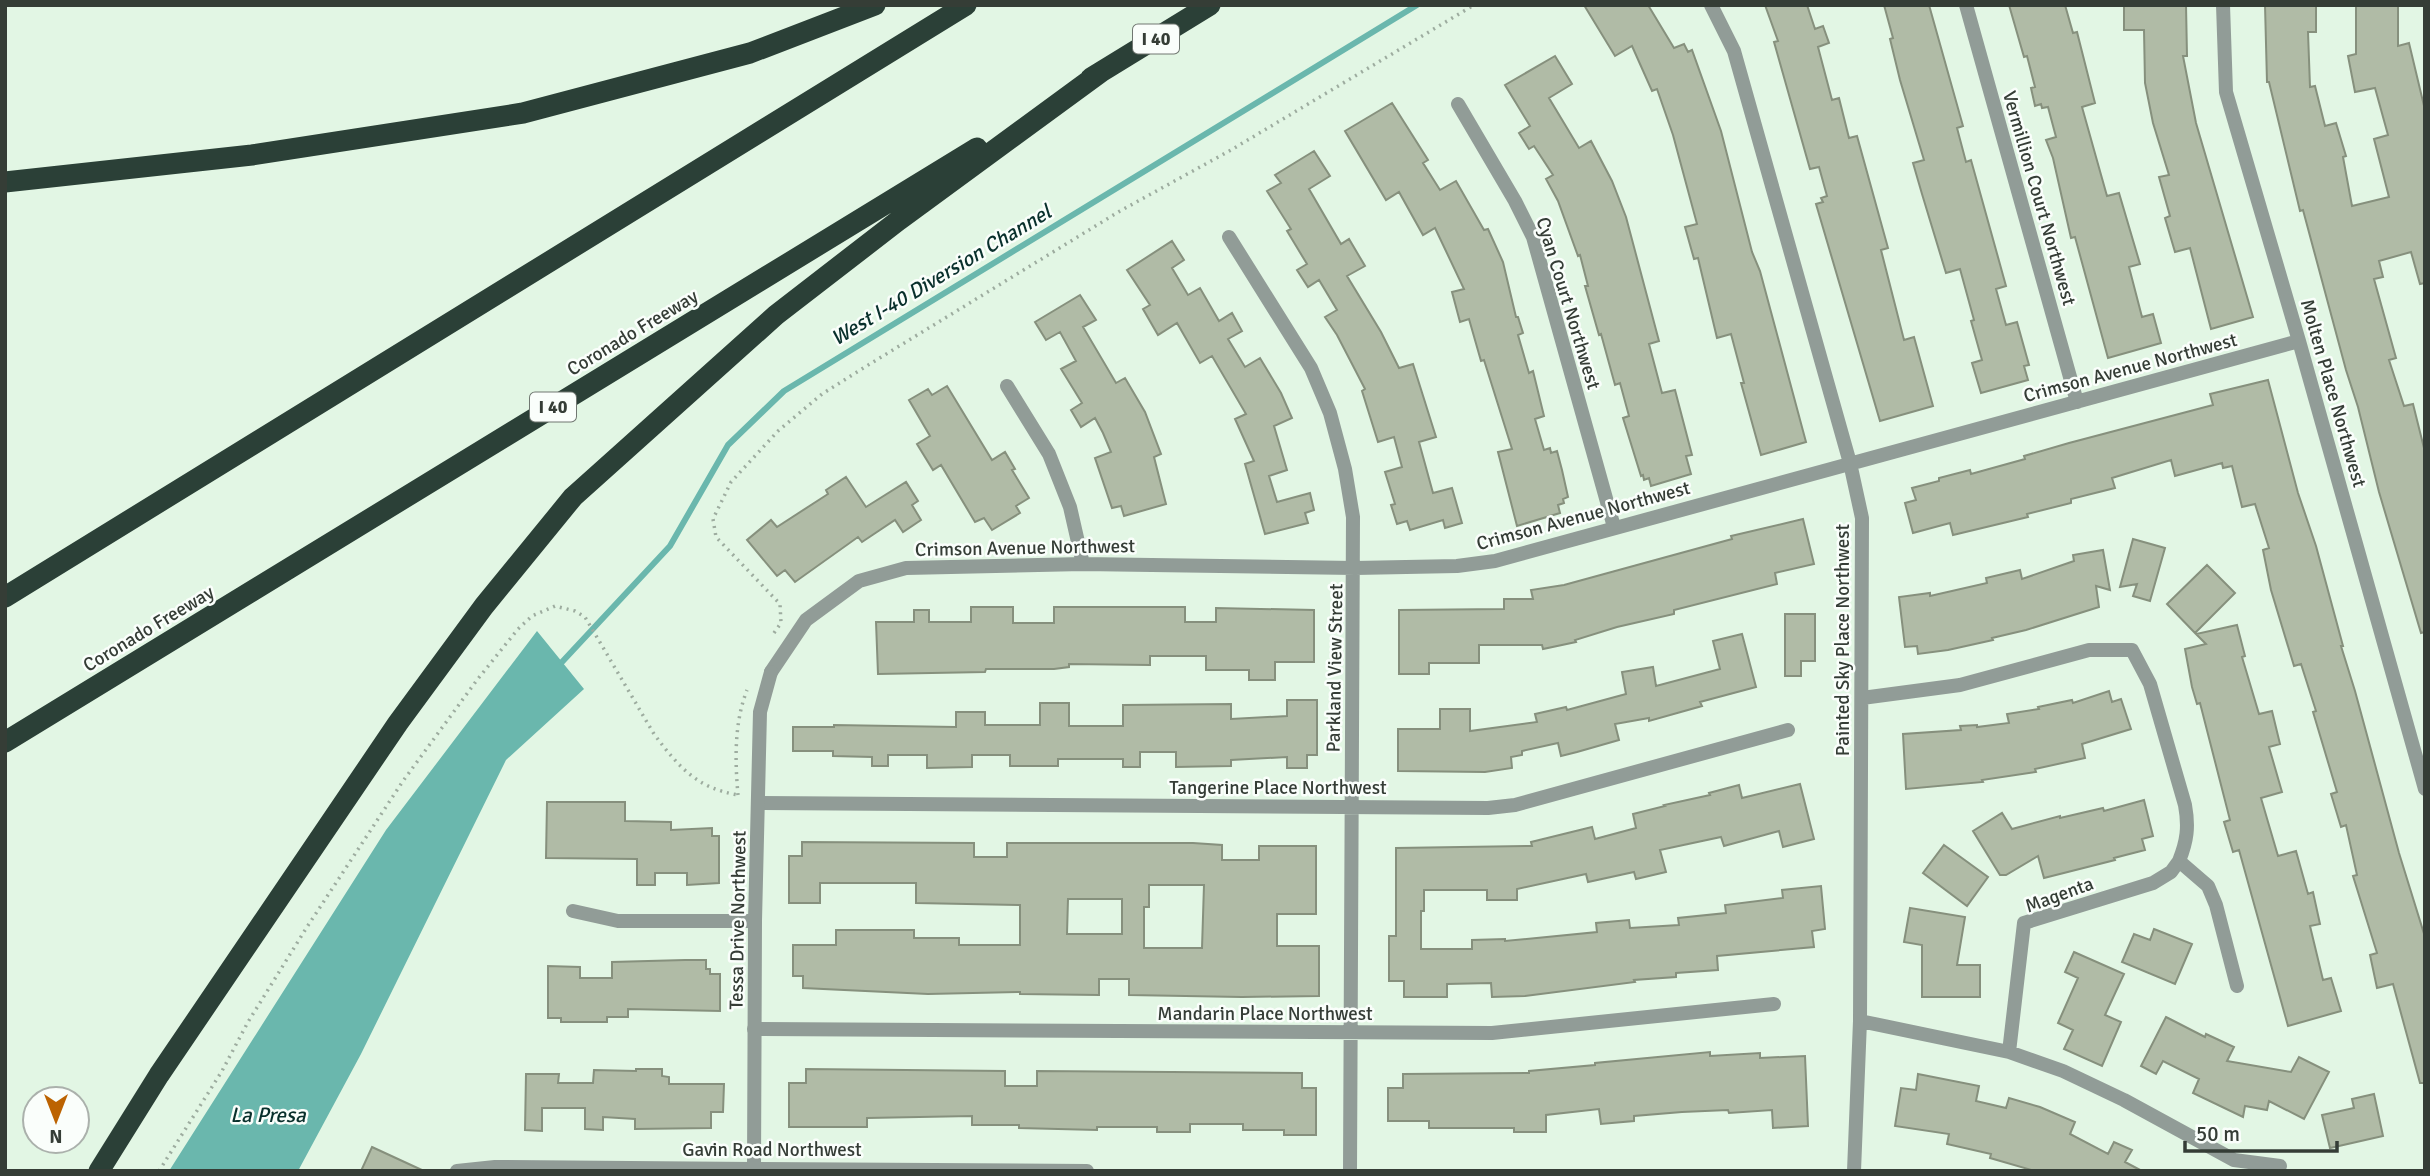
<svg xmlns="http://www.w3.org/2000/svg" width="2430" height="1176" font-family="Signika,sans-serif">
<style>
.water{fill:#6ab7ad}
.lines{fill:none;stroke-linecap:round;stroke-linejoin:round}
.stream{stroke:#6ab7ad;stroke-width:6}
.building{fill:#b0bba6;stroke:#86907d;stroke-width:2;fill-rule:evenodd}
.path{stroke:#9dac9f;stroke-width:3.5;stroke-dasharray:2 5;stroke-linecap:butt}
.minor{stroke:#919c97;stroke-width:14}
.tertiary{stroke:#919c97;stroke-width:14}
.motorway{stroke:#2b4037;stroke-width:21}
.labels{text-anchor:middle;stroke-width:5;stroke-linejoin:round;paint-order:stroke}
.shield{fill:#fafefb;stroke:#707771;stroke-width:2}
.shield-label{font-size:18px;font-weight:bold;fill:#353d36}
.street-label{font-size:19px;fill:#353d36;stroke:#fafefb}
.water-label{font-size:21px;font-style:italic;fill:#09302c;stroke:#fafefb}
</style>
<rect width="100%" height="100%" fill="#e2f6e4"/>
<path class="water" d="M537,631L584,689L506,760L361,1054L298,1171H169L386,830Z"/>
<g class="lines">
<path class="stream" d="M562,662L670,546L728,445L784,391L1417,5"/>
</g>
<path class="building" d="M1584,5H1648L1674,48L1684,44L1688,52L1692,50L1721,131L1752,252L1760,271L1806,442L1761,455L1741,383H1744L1731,334L1717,338L1698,258L1694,259L1685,227L1697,224L1673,135L1657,89L1652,91L1632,46L1615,56Z
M1765,5H1807L1815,29L1823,26L1829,43L1818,47L1832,100L1839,98L1849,138L1857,136L1888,248L1881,250L1904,340L1914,337L1933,406L1880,421L1816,204L1823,202L1821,198L1827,196L1819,167L1810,169L1774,42L1778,41Z
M1884,5H1929L1963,126L1957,128L1966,162L1971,160L2006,286L1996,289L2006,325L2017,322L2029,365L2024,366L2028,380L1981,393L1972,363L1982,360L1971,321L1974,320L1960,269L1946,273L1922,194L1913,163L1924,160L1900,80L1890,39L1893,38Z
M2009,5H2065L2073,33L2077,32L2095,103L2082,107L2096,157L2107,196L2119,193L2140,264L2129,267L2142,317L2153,314L2161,343L2108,358L2075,237L2071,238L2053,158L2046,140L2056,137L2048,107L2042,108L2041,104L2035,106L2031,88L2035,87L2027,56L2024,57Z
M2124,5H2186L2187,56H2183L2196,123L2253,317L2211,329L2190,248L2175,252L2165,218L2170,216L2159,177L2169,175L2153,123L2145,83L2144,30H2124Z
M2265,5H2316V32H2308L2310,87L2315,86L2325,126L2336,123L2346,156L2343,157L2352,206L2389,197L2374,139L2388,135L2375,88L2355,92L2348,56L2356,54V5H2398V46L2409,43L2425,110V283L2420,284L2411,252L2379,261L2383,277L2374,279L2396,358L2389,360L2404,406L2413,404L2425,452V632L2421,633L2379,492L2358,407L2346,370L2303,210L2300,211L2269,82H2267Z
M1555,56L1572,84L1549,98L1579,148L1591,141L1612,181L1626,217L1659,341L1649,344L1662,393L1675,390L1692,455L1686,456L1691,474L1651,486L1649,478L1644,480L1643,475L1641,476L1623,418L1629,416L1620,383L1615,385L1601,334L1599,335L1585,286H1588L1580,255L1578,256L1558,201L1546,179L1553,175L1534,146L1529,149L1519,133L1530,126L1505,85Z
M1392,103L1428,160L1423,163L1440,190L1456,181L1484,230L1488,229L1503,262L1516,317H1518L1523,333L1518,335L1529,373L1533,371L1544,416L1535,419L1544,450L1550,448L1551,453L1557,451L1562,470L1568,497L1563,499L1564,503L1558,505L1560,513L1517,526L1498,452L1512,449L1484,360L1481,361L1469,319L1460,322L1452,292L1464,289L1435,228L1423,235L1399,192L1386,200L1345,131Z
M1314,151L1330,176L1309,189L1341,244L1349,239L1365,266L1347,276L1381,332L1399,368L1413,364L1436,437L1419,442L1433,493L1452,488L1462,523L1445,528L1443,520L1410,530L1407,521L1397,524L1391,505L1395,504L1385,472L1402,467L1394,437L1378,442L1362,391L1365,389L1337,335L1325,317L1337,310L1319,280L1308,287L1297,270L1307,264L1287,231L1291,229L1267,191L1281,183L1275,175Z
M1172,241L1184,260L1172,268L1188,295L1200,288L1219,321L1232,313L1242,331L1228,339L1245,367L1260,358L1281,393L1292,418L1274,426L1287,470L1269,476L1277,502L1310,493L1314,510L1305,513L1308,523L1265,534L1245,464L1254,461L1235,419L1246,414L1212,356L1200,363L1177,323L1158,335L1143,309L1150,305L1127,270Z
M1080,295L1096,320L1083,327L1116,383L1125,378L1145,412L1161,454L1154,457L1166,504L1124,516L1121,506L1112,508L1095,458L1111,452L1103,433L1095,418L1081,427L1071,410L1082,403L1061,369L1076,361L1060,332L1046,340L1035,322Z
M2268,380L2298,493L2316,546L2343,646H2341L2355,691L2399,853L2425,937V1083H2420L2393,984L2377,988L2370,955L2377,953L2353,876L2357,875L2346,825L2341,827L2331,794L2337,792L2313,712L2316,711L2301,664L2294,666L2271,590L2263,550L2269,548L2255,504L2242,507L2232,466L2223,468L2222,463L2175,476L2171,460L2112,478L2115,488L2071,499V503L2027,514L2028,517L1953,535L1950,523L1913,533L1905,503L1916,500L1912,488L1939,481V478L1970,470L1971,474L2025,459L2024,456L2069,443L2213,405L2210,394Z
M947,386L992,460L1005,452L1015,469L1012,470L1029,498L1016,506L1020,513L992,530L984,518L975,522L941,465L933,470L917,444L930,436L909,400L928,389L932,395Z
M846,477L866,507L906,482L918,501L912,505L921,520L903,532L895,520L862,542L858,537L795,582L785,570L777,576L747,540L771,520L777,527L828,494L826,490Z
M1803,519L1814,564L1775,573L1777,584L1674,610V614L1617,627L1575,640L1576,642L1543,649L1542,645H1479V663H1429V674H1399V610L1504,609V599H1533L1531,590L1564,585L1732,539L1731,536Z
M2133,539L2165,548L2150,601L2133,596L2137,584L2120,587Z
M2103,550L2110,590L2096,586L2099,607L2026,630L1992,638L1993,640L1948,650L1918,654L1917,646L1905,647L1899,597L1930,593V596L1987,583L1986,578L2020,570L2022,579L2074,561L2073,555Z
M2207,565L2235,593L2195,633L2167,604Z
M971,607H1013V623H1054V607H1185V622H1216V608L1314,610V662H1275V680H1249V670H1206V656H1150V665L1069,664V667L1054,669H986L985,672L878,674L876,622H914V610H929V622H971Z
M1785,614H1815V661H1801V676H1785Z
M2237,625L2245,656L2242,657L2259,714L2272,711L2280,744L2269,747L2282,792L2261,798L2278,856L2296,851L2308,894L2313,892L2320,924L2310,926L2323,980L2331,978L2341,1011L2288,1026L2239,850L2233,852L2224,822L2230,820L2200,703L2197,704L2192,687L2185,649L2206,644L2196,634Z
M1742,634L1756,687L1700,702L1702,706L1649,721V718L1615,724L1619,740L1577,752L1561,756L1558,743L1522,751V755L1511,757L1512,768L1485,772L1398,771V729H1440V709H1470V731L1537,722L1535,714L1566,707L1567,710L1626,694L1622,672L1653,667L1656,686L1720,669L1713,641Z
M2109,691L2112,702L2121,699L2131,729L2082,744L2085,758L2035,769L2036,772L1982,780L1983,782L1906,789L1903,734L1961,730L1960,726L1977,725V727L2009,723L2007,714L2039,709L2038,707L2072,700L2073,703Z
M1287,700H1317V755H1307V768H1287V757L1231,760V766L1176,767V752H1140V767H1123V759H1058V766H1010V755H972V767L927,768V755H888V766H872V757L833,756V751H793V727H834V725L956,727V712H985V725H1040V703H1069V726H1123V705L1231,704V719L1287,716Z
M1800,784L1814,839L1783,847L1779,831L1724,846L1721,837L1660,850L1666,872L1636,879L1634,872L1588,882L1586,874L1517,889V900H1487V890H1424V911H1421V949H1472V940L1505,939V941L1597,932L1596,923L1629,920L1630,928L1679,925L1678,918L1726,913L1725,905L1783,898L1782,890L1821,886L1825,929L1812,931L1814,947L1717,956L1718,970L1676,973V977L1634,980L1635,982L1525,996L1492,997L1491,983L1447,984V997H1404V981H1389V936H1396V848L1532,846L1531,842L1592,827L1595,839L1636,828L1633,814L1665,806L1664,805L1710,795L1709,793L1739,785L1742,798Z
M2144,800L2153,836L2142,839L2145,850L2114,858L2115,860L2044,878L2038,856L2006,875H2000L1973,831L2002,813L2012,829L2060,816V818L2103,808L2104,811Z
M547,802H625V821L671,822V830L712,828V836H719V883L687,885V873H655V885H637V859L546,858Z
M802,842L974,843V857H1007V843H1193L1222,845V860H1259V846H1316V914H1277V946H1319V996L1242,997L1129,995V979H1099V995L1020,994V992L928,994L803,988V976H793V945H836V930H914V938H959V945H1020V905L916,903V883H820V903H789V856H802ZM1149,885H1204L1202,948H1144V907H1149ZM1068,899H1122V934H1067Z
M1944,845L1988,877L1967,906L1923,873Z
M1910,908L1965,917L1957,965H1980V997H1922V945L1904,942Z
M2154,929L2192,944L2175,984L2122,962L2134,934L2150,940Z
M2074,952L2124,974L2105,1015L2121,1022L2102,1066L2064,1049L2073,1030L2058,1023L2078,978L2065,972Z
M685,960H706V969H710V974H720V1011L628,1009V1017H607V1022H561V1018H548V966L580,967V978H612V962Z
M2166,1017L2205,1037L2206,1034L2234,1047L2227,1061L2291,1072L2299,1057L2329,1072L2304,1119L2269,1101L2267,1110L2245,1106L2243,1117L2193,1093L2199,1079L2163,1061L2156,1074L2141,1066Z
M1710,1052V1056L1760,1053V1058L1805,1056L1808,1126L1773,1128L1772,1110L1729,1113L1728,1110L1682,1112L1634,1116V1121L1601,1124L1599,1109L1546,1115V1132H1514V1128H1429V1121H1388V1088H1403V1074L1529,1073V1071L1595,1065V1063Z
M636,1069H662V1076L669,1077V1084H724L723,1112H711V1128L635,1129V1119L603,1117V1130L585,1129V1108H542V1131L525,1130L526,1074H559L558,1083H593L594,1070L636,1071Z
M806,1069L1005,1071V1086H1037V1071L1302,1073V1088H1316V1135H1284V1130H1243V1124H1190V1132H1157V1127H1097V1130L1019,1128V1125H972V1116L867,1118V1127H789V1083H806Z
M1918,1074L1979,1086L1976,1101L2006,1108L2009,1098L2040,1107L2075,1122L2070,1134L2108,1154L2114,1142L2132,1150L2125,1162L2142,1171H2035L1990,1158L1991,1154L1947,1144L1949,1134L1895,1126L1901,1088L1916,1090Z
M2374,1094L2383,1136L2330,1148L2322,1115L2354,1108L2352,1099Z
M372,1147L424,1171H361Z"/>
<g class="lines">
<path class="path" d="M774,633L781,623L780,604L716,537L713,519L731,482L778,431L822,394L865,367L1120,211L1231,150L1474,5
M738,795C735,761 734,723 747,690
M159,1171L222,1071L248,1022L307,927L403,781L477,680L518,629L532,616L555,606L575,611L585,617L654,734C678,766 696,788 738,795"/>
<path class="minor" d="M1711,5L1734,51L1850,463L1862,518L1860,1021L1854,1171
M1966,5L2077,402
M2223,5L2226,92L2299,341L2425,789
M1458,104L1515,201L1533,237L1614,527
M1229,237L1311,368L1330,413L1345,469L1353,517L1350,1171
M1007,386L1049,454L1070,507L1083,564
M771,672L806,620L859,581L906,568L1083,564L1355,568L1457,566L1495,561L2299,341
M1862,698L1960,685L2089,650H2132L2150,684L2185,805C2189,827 2187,841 2179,861L2208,886L2216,905L2237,986
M758,803L1488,808L1515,805L1788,730
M573,911L618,921H755
M1860,1021L2009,1052L2063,1071L2124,1100L2234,1160L2280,1166
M754,1029L1492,1033L1774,1004
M2009,1052L2024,923L2153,883L2171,872L2179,861
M457,1171L495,1167L753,1169"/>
<path class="tertiary" d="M753,1169L1087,1171
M754,1171L755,921L760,712L771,672"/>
<path class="motorway" d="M1091,78L1210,5
M5,182L252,155L523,113L750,53L875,5
M5,597L966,5
M5,742L977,148
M99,1171L159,1075L398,723L484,606L573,497L776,315L899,220L1101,72"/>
</g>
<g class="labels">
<g class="shield">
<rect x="1133" y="24.5" width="46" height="29" rx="5"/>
<rect x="530" y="392.5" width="46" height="29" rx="5"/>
</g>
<g class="shield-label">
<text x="1156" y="45">I 40</text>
<text x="553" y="413">I 40</text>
</g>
<g class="street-label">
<text transform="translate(2040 198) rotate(74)" y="7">Vermillion Court Northwest</text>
<text transform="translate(1569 303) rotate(73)" y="7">Cyan Court Northwest</text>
<text transform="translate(632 332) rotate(-31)" y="7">Coronado Freeway</text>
<text transform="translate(2130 367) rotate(-15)" y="7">Crimson Avenue Northwest</text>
<text transform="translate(2334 393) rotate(74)" y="7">Molten Place Northwest</text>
<text transform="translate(1583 515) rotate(-15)" y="7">Crimson Avenue Northwest</text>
<text transform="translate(1025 547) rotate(-1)" y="7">Crimson Avenue Northwest</text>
<text transform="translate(148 628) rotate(-31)" y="7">Coronado Freeway</text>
<text transform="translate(1842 640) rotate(-90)" y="7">Painted Sky Place Northwest</text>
<text transform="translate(1334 668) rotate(-89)" y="7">Parkland View Street</text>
<text x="1278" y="794">Tangerine Place Northwest</text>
<text transform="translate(2059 894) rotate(-20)" y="7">Magenta</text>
<text transform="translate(737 920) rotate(-89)" y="7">Tessa Drive Northwest</text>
<text x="1265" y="1020">Mandarin Place Northwest</text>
<text x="772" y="1156">Gavin Road Northwest</text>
</g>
<g class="water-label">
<text transform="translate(941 275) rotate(-31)" y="7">West I-40 Diversion Channel</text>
<text x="268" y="1122">La Presa</text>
</g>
</g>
<rect width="2430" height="1176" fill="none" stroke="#353d36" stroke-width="14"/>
<g transform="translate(56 1120) rotate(180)"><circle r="33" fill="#fafefb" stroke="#abb1ac" stroke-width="2"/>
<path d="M0-5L12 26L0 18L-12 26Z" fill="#bc6301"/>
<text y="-10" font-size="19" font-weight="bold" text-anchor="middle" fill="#353d36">N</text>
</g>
<path d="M2185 1141v10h152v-10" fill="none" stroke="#353d36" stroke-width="3.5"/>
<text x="2196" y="1141" font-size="21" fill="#353d36" stroke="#fafefb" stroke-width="5" paint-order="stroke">50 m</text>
</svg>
